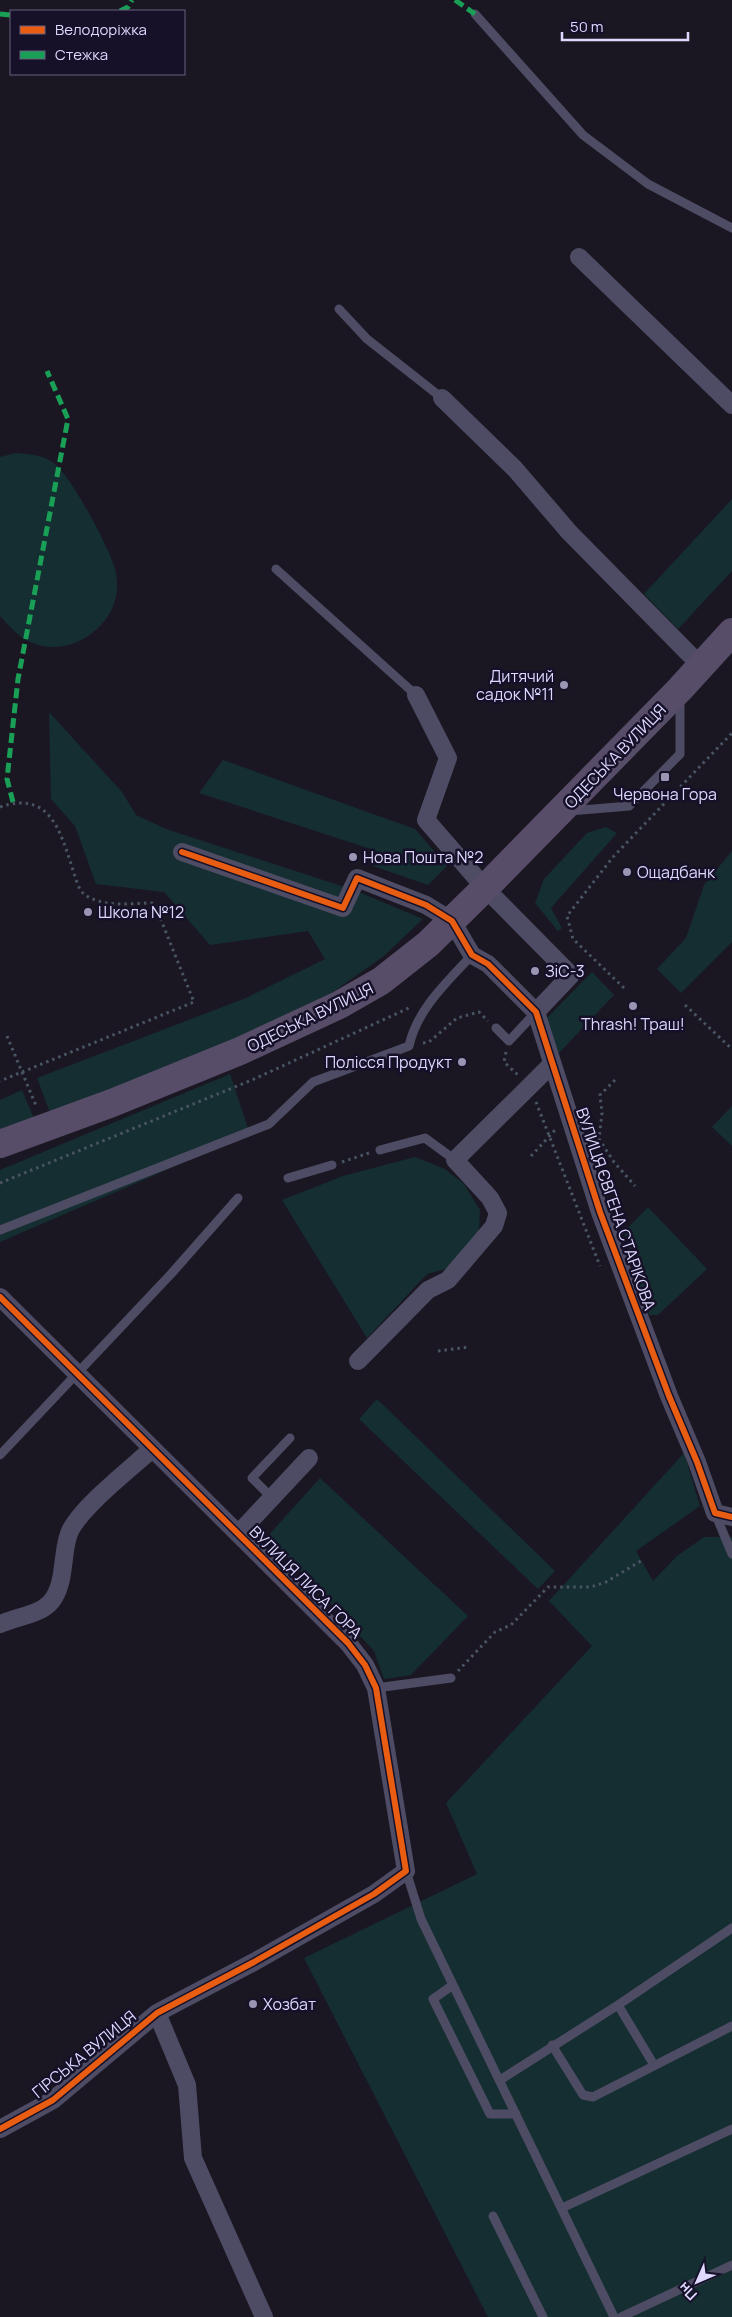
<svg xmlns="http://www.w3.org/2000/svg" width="732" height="2317" font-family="Manrope,sans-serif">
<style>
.green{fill:#152e31}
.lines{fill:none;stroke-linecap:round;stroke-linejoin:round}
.path{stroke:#495564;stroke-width:3;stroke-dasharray:2.5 4;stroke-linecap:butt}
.lane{stroke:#4e4c64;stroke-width:9}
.street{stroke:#4e4c64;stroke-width:18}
.primary{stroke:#584d69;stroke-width:28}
.quiet{stroke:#1a9f57;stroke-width:5;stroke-dasharray:10 5;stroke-linecap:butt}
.cycleway-casing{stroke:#161129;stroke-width:9}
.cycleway{stroke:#e95d12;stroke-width:6}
.poi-dot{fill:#9a95b2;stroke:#161129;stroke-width:2}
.labels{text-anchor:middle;stroke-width:5;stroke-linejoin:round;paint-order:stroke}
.poi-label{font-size:16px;fill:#dfd9ff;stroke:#161129;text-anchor:start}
.street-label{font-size:16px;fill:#dfd9ff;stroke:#161129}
</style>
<rect width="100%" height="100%" fill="#1a1723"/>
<path class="green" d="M16,453C29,454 45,455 55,464C72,478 109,547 115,569C117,576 118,589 116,596C109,631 69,656 35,644C20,639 10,627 0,616V457Z
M732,499V571L678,629L644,594Z
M49,712L122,792L136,815L166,829L354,890L423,919L384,956L326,997L208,1053L51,1115L37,1078L246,998L325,959L308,931L210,945L164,892L96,884L75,826L51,799Z
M223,760L415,829L447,866L428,885L373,866L377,851L199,793Z
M606,827L617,833L551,908L562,928L558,931L535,903L544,879L587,833Z
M732,851V942L681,993L657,969L686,938L704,885Z
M592,972L614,995L559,1053L545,1020Z
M230,1074L250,1134L0,1242V1170Z
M22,1090L35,1121L0,1135V1100Z
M732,1106V1146L712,1127Z
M415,1157L445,1169L464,1184L480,1210L479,1233L450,1268L427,1274L367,1338L282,1200L343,1176Z
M648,1207L707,1269L658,1315H649L624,1232Z
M377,1399L555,1571L538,1589L359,1419Z
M684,1453L700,1506L636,1551L653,1581L677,1556L704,1537H732V2317H488L304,1958L477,1874L446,1803L592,1646L549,1601Z
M320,1478L468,1616L411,1675L384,1679L374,1651L268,1536Z"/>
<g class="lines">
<path class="path" d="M0,807C49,790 60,830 72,867C75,876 78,890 85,895C105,908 130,903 152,903L157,910L194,1002L0,1081
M624,988L573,939L567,916L613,857L732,733
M685,1005L732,1049
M7,1036L37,1108
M423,1043L429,1042L457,1018L479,1012L488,1021
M506,1052L504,1062L518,1075
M615,1080L600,1095L602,1113L599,1139L614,1162L635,1186
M536,1102L600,1266
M531,1156L556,1129
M342,1162L369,1153
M0,1183L252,1080L411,1007
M438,1351L469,1347
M458,1671L495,1632L511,1625L548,1587H591L606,1582L644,1559"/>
<path class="lane" d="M475,14L583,135L648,184L732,228
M339,309L367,339L442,398
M276,569L416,695
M570,811L629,806L680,754V697
M496,1028L509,1041L536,1012
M380,1150L425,1138L455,1160
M288,1178L332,1165
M0,1230L269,1124L313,1082L409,1046C417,1009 448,981 472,955
M0,1455L171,1274L238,1198
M272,1498L252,1478L290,1438
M715,1513L732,1554
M376,1688L451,1678
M406,1871L421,1919L614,2317
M453,1985L433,1999L490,2114H516
M618,2005L654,2065
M552,2045L583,2095L593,2097L732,2026
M500,2080L618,2005L732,1928
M562,2208L732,2129
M493,2216L543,2317
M621,2317L732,2265"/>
<path class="street" d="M579,257L732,405
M442,398L515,469L569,532L701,666
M416,695L448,758L426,820L485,888L571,975L536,1012
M182,852L343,908L357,878L426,905L452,921L472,955L488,964L536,1012L600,1212L669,1396L697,1462L715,1513L732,1517
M0,1297L348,1643L365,1665L376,1688L406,1871L374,1894L254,1962L157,2013L53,2100L0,2129
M358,1361L428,1290L448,1280L494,1226L498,1213L490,1198L455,1160L552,1064
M238,1534L309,1458
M0,1624C37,1610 58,1615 63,1566C65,1554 65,1540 71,1529C85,1504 129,1470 152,1449
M157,2013L187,2085L193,2158L264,2317"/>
<path class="primary" d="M0,1144L112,1103L240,1051L339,1005L381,981L428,944L485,888L680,689L732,632"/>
<path class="quiet" d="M455,0L475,14
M120,11L128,7L132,0
M0,14L11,15
M13,802L7,779L18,679L68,419L47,371"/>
<defs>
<path id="cycleway" d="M182,852L343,908L357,878L426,905L452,921L472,955L488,964L536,1012L600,1212L669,1396L697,1462L715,1513L732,1517
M0,1297L348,1643L365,1665L376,1688L406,1871L374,1894L254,1962L157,2013L53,2100L0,2129"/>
</defs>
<use href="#cycleway" class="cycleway-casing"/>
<use href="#cycleway" class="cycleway"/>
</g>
<g class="poi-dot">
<circle cx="564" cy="685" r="5"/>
<rect x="660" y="772" width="10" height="10" rx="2.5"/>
<circle cx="353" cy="857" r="5"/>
<circle cx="627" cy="872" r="5"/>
<circle cx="88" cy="912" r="5"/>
<circle cx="535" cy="971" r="5"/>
<circle cx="633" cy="1006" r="5"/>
<circle cx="462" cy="1062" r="5"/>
<circle cx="253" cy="2004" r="5"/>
</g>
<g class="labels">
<g class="poi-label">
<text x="554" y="682" text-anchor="end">Дитячий<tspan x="554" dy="18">садок №11</tspan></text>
<text x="665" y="800" text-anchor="middle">Червона Гора</text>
<text x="363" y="863">Нова Пошта №2</text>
<text x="637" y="878">Ощадбанк</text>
<text x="98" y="918">Школа №12</text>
<text x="545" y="977">ЗіС-3</text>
<text x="633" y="1030" text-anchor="middle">Thrash! Траш!</text>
<text x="452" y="1068" text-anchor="end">Полісся Продукт</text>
<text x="263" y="2010">Хозбат</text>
</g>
<g class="street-label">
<text transform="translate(615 756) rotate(-46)" y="6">ОДЕСЬКА ВУЛИЦЯ</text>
<text transform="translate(310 1017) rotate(-26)" y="6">ОДЕСЬКА ВУЛИЦЯ</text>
<text transform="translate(616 1209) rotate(71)" y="6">ВУЛИЦЯ ЄВГЕНА СТАРІКОВА</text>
<text transform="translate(306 1582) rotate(45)" y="6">ВУЛИЦЯ ЛИСА ГОРА</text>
<text transform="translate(84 2054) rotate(-39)" y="6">ГІРСЬКА ВУЛИЦЯ</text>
</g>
</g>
<rect x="10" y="10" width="175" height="65" fill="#161129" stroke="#66617f"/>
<rect x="20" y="26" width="25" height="8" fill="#e95d12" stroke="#66617f"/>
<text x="55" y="35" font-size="15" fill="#dfd9ff">Велодоріжка</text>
<rect x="20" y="51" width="25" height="8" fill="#1a9f57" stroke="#66617f"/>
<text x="55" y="60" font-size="15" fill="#dfd9ff">Стежка</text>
<g transform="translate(697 2282) rotate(225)" stroke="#161129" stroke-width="4" paint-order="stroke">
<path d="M0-4L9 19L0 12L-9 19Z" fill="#dfd9ff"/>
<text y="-8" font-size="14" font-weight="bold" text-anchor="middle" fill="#dfd9ff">Пн</text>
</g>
<path d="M562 32v8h126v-8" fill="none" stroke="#dfd9ff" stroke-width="2.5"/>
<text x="570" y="32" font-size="15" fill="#dfd9ff" stroke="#161129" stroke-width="4" paint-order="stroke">50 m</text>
</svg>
